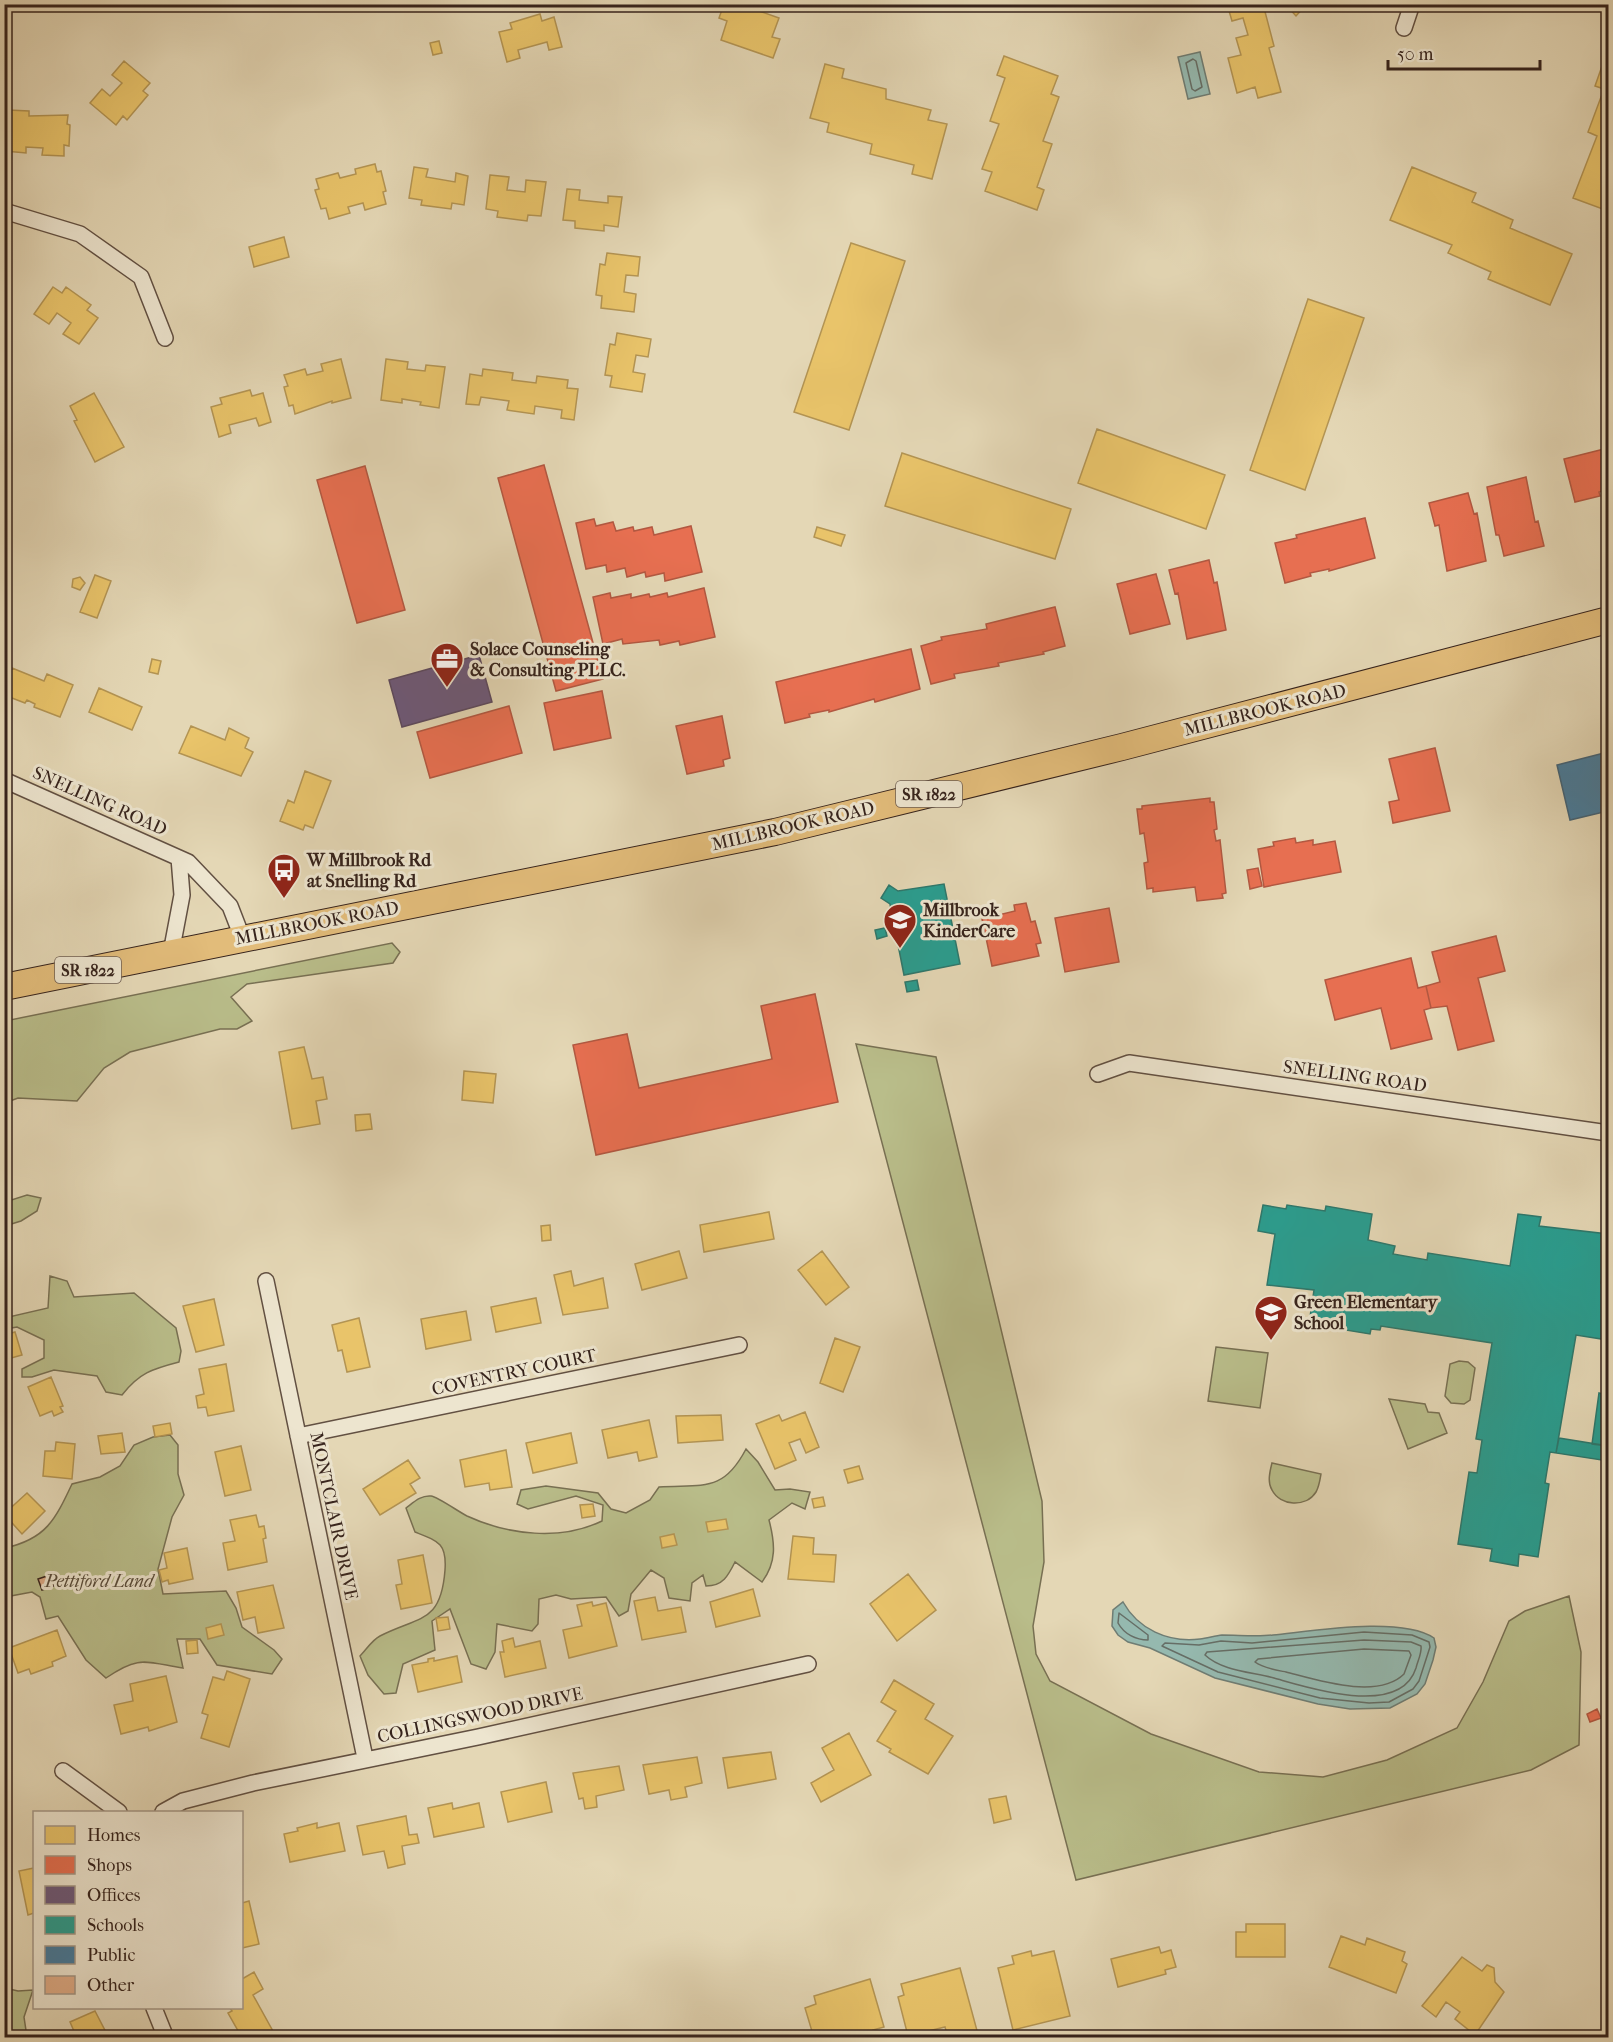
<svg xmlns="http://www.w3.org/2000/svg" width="1613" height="2042" font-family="'IM FELL French Canon',serif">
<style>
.green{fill:#b9bd8a;stroke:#787053;stroke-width:1.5}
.water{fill:#95b9af;stroke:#6f7d74;stroke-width:1.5}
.homes{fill:#e9c46a;stroke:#b39453;stroke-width:1.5}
.shops{fill:#e76f51;stroke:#b25841;stroke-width:1.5}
.offices{fill:#6d597a;stroke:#5c495e;stroke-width:1.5}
.schools{fill:#2a9d8f;stroke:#2e786c;stroke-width:1.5}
.public{fill:#457b9d;stroke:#406176;stroke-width:1.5}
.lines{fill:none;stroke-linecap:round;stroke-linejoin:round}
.shore{stroke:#666e66;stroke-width:1.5}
.building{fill:#dfac87;stroke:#36231c;stroke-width:1.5}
.street-casing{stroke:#625042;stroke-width:18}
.primary-casing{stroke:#36231c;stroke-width:28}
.street{stroke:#ede5cf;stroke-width:15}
.primary{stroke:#e2bc7a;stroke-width:26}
.labels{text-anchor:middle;stroke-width:6;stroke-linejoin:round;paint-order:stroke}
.shield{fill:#ede5cf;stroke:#6d5d52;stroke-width:1.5}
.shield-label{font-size:16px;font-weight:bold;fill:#36231c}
.poi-label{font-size:18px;font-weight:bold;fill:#36231c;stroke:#ede5cf;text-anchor:start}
.street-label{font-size:18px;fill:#36231c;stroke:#ede5cf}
.park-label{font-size:18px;font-style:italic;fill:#574a38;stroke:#ede5cf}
</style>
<rect width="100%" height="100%" fill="#e4d7b5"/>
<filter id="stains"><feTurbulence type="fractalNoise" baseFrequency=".00333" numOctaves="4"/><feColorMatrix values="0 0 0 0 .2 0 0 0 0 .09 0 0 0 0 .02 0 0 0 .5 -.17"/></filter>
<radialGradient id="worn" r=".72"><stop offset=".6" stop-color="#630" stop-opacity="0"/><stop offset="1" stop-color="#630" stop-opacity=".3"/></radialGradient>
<path class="green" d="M392,943L400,952L393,963L247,984L231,997L252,1021L237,1029H220L130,1052L104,1068L77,1101L18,1098L5,1103V1021Z
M856,1044L936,1057L1042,1501L1044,1562L1033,1626L1036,1654L1050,1681L1151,1734L1259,1772L1323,1777L1387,1760L1457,1728L1483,1682L1509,1621L1525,1611L1569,1596L1581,1652L1579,1745L1531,1770L1076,1880Z
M27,1195L41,1198L37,1211L21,1221L5,1226V1202Z
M50,1276L67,1281L74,1297L134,1293L176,1328L181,1351L179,1362C152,1369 139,1373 122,1395L106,1392L97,1376L54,1370L32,1377H22V1369L44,1358V1340L17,1327L5,1329V1312L9,1317L48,1308Z
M1216,1347L1268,1353L1260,1408L1208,1401Z
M1459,1361L1468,1362L1475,1368L1470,1400L1464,1404L1451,1403L1445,1396L1450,1364Z
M1389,1399L1425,1404L1428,1412L1439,1413L1447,1433L1408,1449Z
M170,1435L178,1445V1474L184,1495L172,1517L158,1569L163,1594L226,1591L236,1608L242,1627L274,1650L282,1659L272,1674L217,1665L200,1639H177L183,1668C145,1662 139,1655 106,1678L86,1660L58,1616L46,1619L40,1597L32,1592L5,1597V1548C46,1539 55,1520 72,1484L100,1477L120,1466L134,1445L153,1437Z
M746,1449L758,1462L775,1490L790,1489L810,1492L805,1509L792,1503L769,1520C775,1543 777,1562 762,1582L735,1562C728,1576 723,1586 706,1586L703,1575L692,1583L690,1601L669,1598L664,1578L651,1570L631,1594L628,1611L619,1616L606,1597L571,1599L556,1595L539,1599L538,1624L532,1631L497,1624L495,1652L486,1669L471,1664L450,1609L432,1621L435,1650L403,1664L396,1693L384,1694L368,1675L360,1656C366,1650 372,1640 380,1636C419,1616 441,1624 445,1570C447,1543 438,1541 415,1532L406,1508C414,1502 421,1495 431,1496C438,1497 459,1512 467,1516C508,1535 561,1541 602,1521L603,1505L576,1496L528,1509L517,1504L521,1490L546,1486L598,1493L611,1509L626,1513L650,1500L659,1487C703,1484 723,1493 746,1449Z
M1272,1463L1321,1474C1320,1480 1319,1487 1316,1492C1306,1508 1280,1506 1272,1490C1267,1482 1270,1471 1272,1463Z
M5,1988L18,1991L33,1990L24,2017L27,2037H5Z"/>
<path class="water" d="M1200,52L1210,94L1188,99L1178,57Z
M1123,1602C1138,1629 1168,1643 1200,1639C1207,1638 1215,1636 1222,1635C1239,1635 1256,1637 1273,1635C1313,1631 1401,1616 1434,1638L1436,1647L1433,1660L1425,1684L1417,1694L1390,1708L1350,1709L1318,1704L1215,1678L1150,1648L1128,1642L1118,1635L1112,1626L1113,1610Z"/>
<path class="homes" d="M724,4H762L759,11L779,18L772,37L780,39L773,58L721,40L727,21L719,18Z
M1227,4H1263L1274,46L1269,48L1281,92L1258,98L1255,87L1237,93L1228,58L1241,55L1236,38L1248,35L1243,18L1232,21Z
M1285,4H1307L1296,16Z
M540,14L542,21L554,17L562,47L549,50L547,42L518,50L520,58L507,62L499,32L512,29L510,23Z
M439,41L442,53L433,55L430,43Z
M1608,49V211L1573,198L1597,136L1588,132L1604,89L1595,86Z
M1004,56L1058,76L1051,94L1059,97L1043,141L1052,144L1037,187L1044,190L1037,210L985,191L992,172L982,169L999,124L990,121L1005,78L997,75Z
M124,61L150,83L143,91L148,95L127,120L123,116L116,125L90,103L102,89L110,96L122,83L112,75Z
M825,64L844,69L842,78L886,89V99L931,110L928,120L947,124L932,179L912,174L914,165L870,154L872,144L827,132L829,123L810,118Z
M8,110L29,111V116L68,115L67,124L70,125L69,146L64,145V156L42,155L43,148L26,147V153L5,151L4,119H8Z
M375,164L377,172L381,171L386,191L383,192L386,204L365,210L363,203L348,207L350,213L329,219L326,208L321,209L315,190L319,189L316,179L338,173L340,178L356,174L355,169Z
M414,167L428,169L426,177L455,182L456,173L468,176L464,205L452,203L451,209L421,205L422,200L409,198Z
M1412,167L1476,193L1472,202L1513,220L1510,228L1572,254L1550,305L1488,279L1491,272L1448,253L1452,245L1390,220Z
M490,175L509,177L507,190L525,192L526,180L546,182L541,216L528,215L527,221L497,217L498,211L486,209Z
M567,189L580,190L579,200L608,203V196L622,197L618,227L604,225V231L575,228V221L563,220Z
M284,237L289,257L254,267L249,247Z
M851,243L905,261L849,430L794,412Z
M607,253L640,257L638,276L626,275L624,292L636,294L634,312L601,308L602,296L596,295L600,264L605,265Z
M4,271L11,272L7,313H4Z
M53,287L62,293L66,287L91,305L87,310L98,318L79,344L63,334L71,323L57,313L49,324L34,314Z
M1308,299L1364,318L1305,490L1250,470Z
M617,333L651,339L648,357L636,355L633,372L645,374L642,392L610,387L612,376L605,375L610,344L615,345Z
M341,359L351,398L332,403V401L295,414L293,405L289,406L284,387L288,386L284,375L305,369L307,375L323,371L321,364Z
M386,359L408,362L407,369L425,371L426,365L445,367L439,408L420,405L421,402L402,399V403L381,400Z
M483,369L513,373L512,380L536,383L537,376L568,380L567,388L578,389L574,420L561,418L562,410L535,406L534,414L507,410L509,401L481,397L479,405L466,404L470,374L482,376Z
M250,390L252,396L263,393L271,422L259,426L256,418L229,425L231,433L219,437L211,407L222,404L220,398Z
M94,393L124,447L95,462L74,421L77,420L70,406Z
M1097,429L1225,475L1206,529L1078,483Z
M902,453L1071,509L1055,559L885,506Z
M817,527L845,535L841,546L814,537Z
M95,575L111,581L97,618L80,612Z
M80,577L85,583L80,590L72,587L73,579Z
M152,659L161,661L158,674L149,672Z
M12,668L44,681L47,674L73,685L60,717L34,707L35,704L27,700L25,703L4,695V687Z
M99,688L142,707L132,730L89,712Z
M191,726L225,740L229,728L249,738L245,748L253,752L241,776L179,753Z
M305,771L331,781L313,828L305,825L303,830L280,821L288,800L294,803Z
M304,1047L312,1079L323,1077L327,1099L316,1101L320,1124L292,1129L279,1052Z
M464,1071L496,1074L493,1103L462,1100Z
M370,1114L372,1129L356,1131L355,1115Z
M769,1212L774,1239L704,1252L700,1225Z
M550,1225L551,1240L542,1241L541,1226Z
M679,1251L687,1278L642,1290L635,1264Z
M822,1251L849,1287L826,1305L798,1270Z
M571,1271L574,1286L603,1278L608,1308L563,1315L554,1275Z
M536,1298L541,1323L496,1332L491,1307Z
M214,1299L224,1345L196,1352L183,1306Z
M466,1311L471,1340L426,1349L421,1319Z
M359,1318L370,1367L347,1372L342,1350L338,1351L332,1325Z
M15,1332L22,1355L4,1360V1335Z
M835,1338L860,1347L843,1392L820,1383Z
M226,1364L234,1411L208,1416L206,1407L198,1408L196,1396L204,1394L199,1369Z
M51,1377L63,1406L60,1407L63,1412L54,1416L52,1411L40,1416L28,1387Z
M805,1412L819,1447L806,1453L800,1439L789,1443L796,1460L775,1469L756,1424L779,1415L782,1421Z
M721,1415L723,1440L678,1443L676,1416Z
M649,1420L657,1457L639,1461L637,1452L608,1458L602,1430Z
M170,1423L172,1434L155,1437L153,1426Z
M122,1433L125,1452L101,1454L98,1436Z
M571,1433L577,1463L533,1473L526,1443Z
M56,1442L75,1444L72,1479L43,1476L45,1451H55Z
M241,1446L251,1490L225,1496L215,1452Z
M506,1450L512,1487L490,1490L489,1483L465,1487L460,1460Z
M408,1460L420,1478L410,1484L416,1493L380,1515L363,1489Z
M859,1466L863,1479L848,1483L844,1470Z
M27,1493L45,1511L22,1534L4,1514Z
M823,1497L825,1506L814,1508L812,1499Z
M593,1504L595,1516L582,1518L580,1505Z
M256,1515L259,1527L264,1526L266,1538L263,1539L267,1562L228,1570L223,1543L235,1541L230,1520Z
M726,1519L728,1529L708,1532L706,1522Z
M674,1534L677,1545L662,1548L660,1537Z
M793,1536L814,1538L813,1554L836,1555L834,1582L788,1579Z
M187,1548L193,1579L169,1584L168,1580L162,1582L159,1570L167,1568L164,1553Z
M423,1555L432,1603L401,1609L396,1585L402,1584L398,1560Z
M908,1574L936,1610L897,1641L870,1604Z
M273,1585L284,1628L258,1633L255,1617L243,1620L237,1592Z
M753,1589L760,1616L716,1627L710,1602Z
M655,1597L658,1611L681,1607L686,1632L642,1640L634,1601Z
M592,1602L593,1606L606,1603L617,1646L569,1658L563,1630L582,1626L577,1605Z
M448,1617L450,1629L438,1631L436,1618Z
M221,1624L224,1635L208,1639L206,1628Z
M57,1630L66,1656L52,1662L53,1666L31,1674L29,1669L18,1673L9,1648Z
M513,1638L515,1647L540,1641L546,1668L505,1677L500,1652H504L502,1641Z
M197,1640L198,1653L187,1654L186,1641Z
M457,1656L462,1682L418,1692L412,1665L428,1662V1659L434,1658V1661Z
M227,1671L250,1679L229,1747L201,1738L208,1715L202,1713L213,1677L224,1680Z
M166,1676L177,1722L149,1731L148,1727L121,1734L114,1705L133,1701L130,1684Z
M894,1680L934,1704L925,1719L953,1736L928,1774L889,1752L891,1749L877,1741L896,1711L881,1702Z
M849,1733L871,1775L821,1802L811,1783L834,1770L822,1748Z
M771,1752L776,1779L728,1788L723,1758Z
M697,1757L702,1783L685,1787L687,1797L671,1800L669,1790L649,1794L643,1765Z
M619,1766L624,1790L596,1796L597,1807L585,1809L583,1798L579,1799L573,1773Z
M546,1782L552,1812L508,1822L501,1792Z
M1006,1796L1011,1819L994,1823L989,1799Z
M452,1803L453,1809L479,1803L484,1827L434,1837L428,1808Z
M406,1816L409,1835L417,1834L419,1843L402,1846L405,1864L388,1868L384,1851L363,1855L357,1826Z
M317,1823V1828L339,1823L345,1851L290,1862L284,1834L298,1831L297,1828Z
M34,1868V1913L28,1915L19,1871Z
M249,1901L259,1944L242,1948V1903Z
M1246,1924H1285V1957H1236V1932H1246Z
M1341,1936L1365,1945L1367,1938L1405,1952L1402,1961L1407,1964L1396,1993L1329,1967Z
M1159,1947L1161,1953L1171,1950L1176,1967L1165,1970L1166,1974L1118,1987L1111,1959Z
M1031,1951L1032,1956L1054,1951L1070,2016L1013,2030L998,1968L1014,1964L1012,1956Z
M1462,1957L1482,1971L1487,1965L1494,1968L1495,1982L1504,1992L1475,2035L1455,2019L1460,2012L1446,2002L1436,2017L1422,2006Z
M960,1968L979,2038H948L945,2027L908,2036L898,1997L904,1995L901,1984Z
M254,1972L263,1989L253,1995L274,2033L265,2038L241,2036L228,2013L232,2011L230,2008H242V1979Z
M870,1979L884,2027L873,2030L875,2038H814L805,2008L816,2004L814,1996Z
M95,2011L109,2038H77L70,2022Z"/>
<path class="shops" d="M1608,448V490L1599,492L1600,496L1575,502L1564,459Z
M544,465L603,679L556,691L498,478Z
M365,466L405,610L357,623L317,480Z
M1526,477L1535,522L1538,521L1544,546L1504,556L1499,535H1496L1487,487Z
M1468,493L1474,514L1477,513L1486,561L1447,571L1439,525L1435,526L1429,503Z
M1365,518L1375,558L1329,571V569L1310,573L1311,576L1285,583L1275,543L1297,538L1296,535Z
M594,519L596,526L613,522L616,531L633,527L634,531L652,527L654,535L691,526L702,572L665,581L664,573L646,577L645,572L627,577L625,568L607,572L606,565L586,569L576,523Z
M1209,560L1214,583L1217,582L1226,630L1187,639L1178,593L1175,594L1169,570Z
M1156,574L1170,624L1130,634L1117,584Z
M704,588L715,637L680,645L679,641L660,645L659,640L623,644L622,639L603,644L593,597L610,593L611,598L631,594V598L649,594L650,597L667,593L668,597Z
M1055,607L1065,646L1043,652L1044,654L998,663L999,666L954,674L955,678L931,684L921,646L942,640L941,637L987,629L986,624Z
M911,649L920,689L875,702L874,699L829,712V710L809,714L810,717L785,723L776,682Z
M602,691L611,738L554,750L544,703Z
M509,706L522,753L430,778L417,732Z
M722,716L730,758L723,760L724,766L687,774L676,726Z
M1435,748L1450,811L1393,823L1389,802L1399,800L1389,759Z
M1210,798V802H1214L1217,829L1214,830L1216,841L1220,840L1226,893L1222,894L1223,898L1197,901L1195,887L1153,892V888L1147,889L1144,863L1148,862L1144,833L1140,834L1137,809H1142V806Z
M1295,838L1296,843L1313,840V845L1335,841L1341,872L1264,887L1258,849L1274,846L1273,842Z
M1258,868L1262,886L1250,889L1247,870Z
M1026,903L1031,922L1035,921L1041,943L1036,944L1039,956L992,966L982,919L1015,911L1014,905Z
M1109,908L1119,962L1065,972L1055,918Z
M1496,936L1505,971L1478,978L1494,1041L1458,1050L1447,1006L1431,1008L1426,986L1440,982L1432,952Z
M1411,958L1418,988L1426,986L1431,1008L1424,1010L1432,1039L1391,1049L1381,1008L1335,1020L1325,980Z
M815,994L838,1102L596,1155L573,1045L627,1034L639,1088L772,1059L761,1006Z
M1597,1709L1601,1718L1590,1722L1587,1714Z"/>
<path class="offices" d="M479,655L492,702L402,727L389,680Z"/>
<path class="schools" d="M944,884L960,964L904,975L890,904L881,898L889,885L898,891Z
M885,928L887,936L877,939L875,930Z
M917,980L919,990L907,992L905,982Z
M1263,1205L1286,1209L1287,1205L1325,1211L1326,1206L1372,1214L1368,1240L1395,1246L1393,1254L1427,1260L1428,1253L1510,1266L1518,1214L1541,1217L1539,1226L1608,1234L1601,1283L1608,1284V1340L1576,1335L1556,1453L1550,1452L1545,1483L1549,1484L1538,1557L1519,1554L1518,1566L1490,1561L1492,1549L1458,1544L1469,1472L1477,1473L1482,1440L1476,1439L1492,1343L1381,1326L1380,1330L1371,1329L1370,1334L1309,1324L1314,1290L1267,1285L1275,1234L1258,1231Z
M1599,1393L1608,1395L1607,1446L1592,1444Z
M1559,1438L1608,1446V1461L1556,1453Z"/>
<path class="public" d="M1608,752V811L1570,820L1557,765Z"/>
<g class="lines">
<path class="shore" d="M1193,59L1196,61L1202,87L1195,91L1192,89L1186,63Z
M1119,1613L1148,1635V1640C1136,1640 1124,1634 1118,1623Z
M1364,1632L1412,1635L1429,1642L1430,1647L1419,1681L1413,1689L1389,1702L1369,1703L1320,1698L1218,1672L1162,1646L1165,1643L1199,1645L1221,1641L1252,1643Z
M1364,1640L1411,1642L1421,1646C1422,1653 1418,1660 1416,1668C1400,1718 1310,1688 1274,1678C1252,1672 1222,1671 1205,1655L1207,1652Z
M1364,1649L1409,1651L1411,1655L1404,1674C1378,1700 1317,1680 1286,1672C1276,1670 1263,1668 1255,1662L1258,1659Z"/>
</g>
<path class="building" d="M50,1575L54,1586L42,1590L38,1579Z"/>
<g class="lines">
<defs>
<path id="street" d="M1404,28L1412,4
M4,211L80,234L141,277L165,338
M4,780L188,862L230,906L242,937
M171,953L182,895L179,858
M1098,1074L1129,1063L1608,1133
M266,1281L365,1758
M298,1436L739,1345
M63,1771L119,1812
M163,1812L183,1801L253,1783L478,1737L808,1664
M154,2008L166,2038"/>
<path id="primary" d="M4,987L775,832L1122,747L1608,620"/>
</defs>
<use href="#street" class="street-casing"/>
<use href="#primary" class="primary-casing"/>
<use href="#street" class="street"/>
<use href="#primary" class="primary"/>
</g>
<defs>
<symbol id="office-pin" viewBox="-11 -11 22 30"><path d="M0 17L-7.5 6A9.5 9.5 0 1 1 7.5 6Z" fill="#8f2418" stroke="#ede5cf"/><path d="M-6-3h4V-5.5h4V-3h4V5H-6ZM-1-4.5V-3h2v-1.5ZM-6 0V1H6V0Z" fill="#fff"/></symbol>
<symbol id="bus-pin" viewBox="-11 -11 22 30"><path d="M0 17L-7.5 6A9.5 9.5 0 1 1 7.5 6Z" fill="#8f2418" stroke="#ede5cf"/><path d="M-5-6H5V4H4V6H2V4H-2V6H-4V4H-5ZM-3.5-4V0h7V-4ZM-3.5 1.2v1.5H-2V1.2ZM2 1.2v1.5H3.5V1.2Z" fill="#fff"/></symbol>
<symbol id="school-pin" viewBox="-11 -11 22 30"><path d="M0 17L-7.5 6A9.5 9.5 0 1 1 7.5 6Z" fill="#8f2418" stroke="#ede5cf"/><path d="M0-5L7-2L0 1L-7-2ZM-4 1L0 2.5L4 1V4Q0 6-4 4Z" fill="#fff"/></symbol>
</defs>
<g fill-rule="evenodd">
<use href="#office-pin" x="428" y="640" width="38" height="52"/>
<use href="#bus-pin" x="265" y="851" width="38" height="52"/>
<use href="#school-pin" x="881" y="901" width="38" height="52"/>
<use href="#school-pin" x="1252" y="1293" width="38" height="52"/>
</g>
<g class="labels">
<g class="shield">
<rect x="896" y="781" width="66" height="26" rx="4.5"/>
<rect x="55" y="957" width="66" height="26" rx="4.5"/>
</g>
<g class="shield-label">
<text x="929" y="800">SR 1822</text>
<text x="88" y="976">SR 1822</text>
</g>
<g class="poi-label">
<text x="470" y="655">Solace Counseling<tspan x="470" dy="21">&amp; Consulting PLLC.</tspan></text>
<text x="307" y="866">W Millbrook Rd<tspan x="307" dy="21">at Snelling Rd</tspan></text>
<text x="923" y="916">Millbrook<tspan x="923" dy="21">KinderCare</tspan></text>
<text x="1294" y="1308">Green Elementary<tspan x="1294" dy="21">School</tspan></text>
</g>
<g class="street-label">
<text transform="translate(1265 710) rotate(-14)" y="6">MILLBROOK ROAD</text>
<text transform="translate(100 801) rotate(24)" y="6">SNELLING ROAD</text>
<text transform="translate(793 826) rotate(-13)" y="6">MILLBROOK ROAD</text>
<text transform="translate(317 923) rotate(-11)" y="6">MILLBROOK ROAD</text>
<text transform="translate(1355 1076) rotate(8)" y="6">SNELLING ROAD</text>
<text transform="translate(514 1372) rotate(-12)" y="6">COVENTRY COURT</text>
<text transform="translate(334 1516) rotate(78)" y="6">MONTCLAIR DRIVE</text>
<text transform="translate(480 1715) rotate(-12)" y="6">COLLINGSWOOD DRIVE</text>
</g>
<g class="park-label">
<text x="99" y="1587">Pettiford Land</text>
</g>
</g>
<rect width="1613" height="2042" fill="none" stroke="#e4d7b5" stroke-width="24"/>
<rect x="6" y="6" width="1601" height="2030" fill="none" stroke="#36231c" stroke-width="3"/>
<rect x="12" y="12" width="1589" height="2018" fill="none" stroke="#36231c" stroke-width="1.5"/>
<rect x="33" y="1811" width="210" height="198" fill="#ede5cf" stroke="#a49787" stroke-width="1.5"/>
<rect x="45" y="1826" width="30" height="18" fill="#e9c46a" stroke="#a49787" stroke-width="1.5"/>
<text x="87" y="1841" font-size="18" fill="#36231c">Homes</text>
<rect x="45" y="1856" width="30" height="18" fill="#e76f51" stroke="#a49787" stroke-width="1.5"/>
<text x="87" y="1871" font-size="18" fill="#36231c">Shops</text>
<rect x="45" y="1886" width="30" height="18" fill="#6d597a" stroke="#a49787" stroke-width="1.5"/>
<text x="87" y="1901" font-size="18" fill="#36231c">Offices</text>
<rect x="45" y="1916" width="30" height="18" fill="#2a9d8f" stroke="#a49787" stroke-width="1.5"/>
<text x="87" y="1931" font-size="18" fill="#36231c">Schools</text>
<rect x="45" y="1946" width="30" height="18" fill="#457b9d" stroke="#a49787" stroke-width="1.5"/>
<text x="87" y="1961" font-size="18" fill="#36231c">Public</text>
<rect x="45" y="1976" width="30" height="18" fill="#dfac87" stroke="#a49787" stroke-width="1.5"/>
<text x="87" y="1991" font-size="18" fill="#36231c">Other</text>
<path d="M1388 60v9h152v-9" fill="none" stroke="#36231c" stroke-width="3"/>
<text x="1397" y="60" font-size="18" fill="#36231c" stroke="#ede5cf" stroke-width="4.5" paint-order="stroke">50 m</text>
<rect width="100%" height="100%" filter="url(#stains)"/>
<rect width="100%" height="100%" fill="url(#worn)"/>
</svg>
